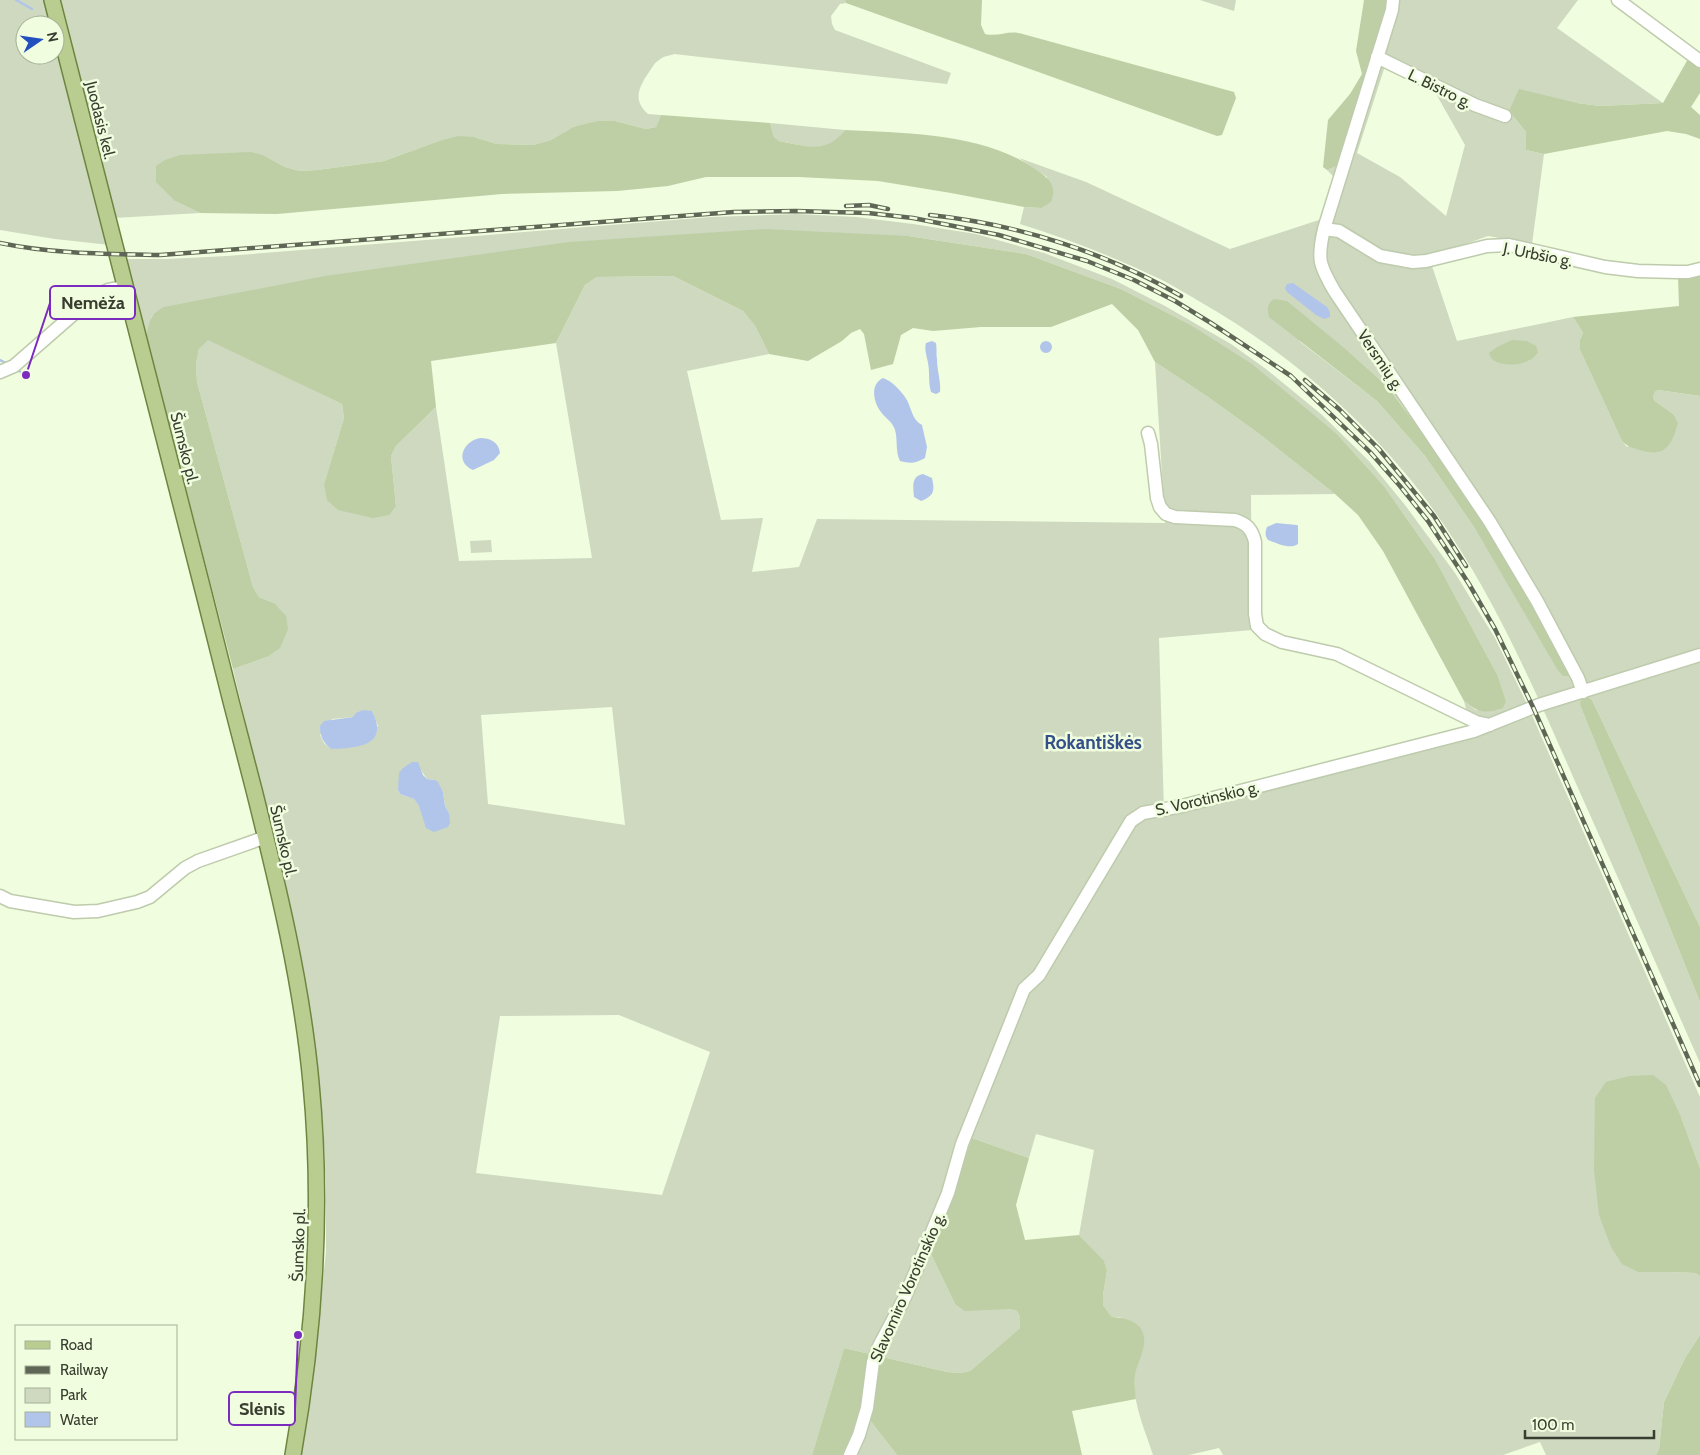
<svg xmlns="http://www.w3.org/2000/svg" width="1700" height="1455" font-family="Cabin,sans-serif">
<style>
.green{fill:#ced9c0;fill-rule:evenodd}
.forest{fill:#becfa5}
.water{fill:#b1c5eb}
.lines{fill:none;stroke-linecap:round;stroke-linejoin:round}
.stream{stroke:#b1c5eb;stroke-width:2.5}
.minor-casing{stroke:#becbac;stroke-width:15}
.major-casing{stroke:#6e8540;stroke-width:18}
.minor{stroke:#fff;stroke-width:12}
.major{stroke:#b9cd91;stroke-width:15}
.rail-casing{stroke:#5f6655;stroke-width:4.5}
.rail{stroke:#f0fdde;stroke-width:2.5;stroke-dasharray:8;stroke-linecap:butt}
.labels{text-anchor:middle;stroke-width:5;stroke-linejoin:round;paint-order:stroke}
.street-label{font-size:16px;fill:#383d30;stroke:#f0fdde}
.quarter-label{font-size:19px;font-weight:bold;fill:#345089;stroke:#f0fdde}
.leader{fill:none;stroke:#7b2cbf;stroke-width:2}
.callout-dot{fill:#7b2cbf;stroke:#f0fdde;stroke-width:2}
.callout{fill:#f0fdde;stroke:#7b2cbf;stroke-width:2}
.callout-label{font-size:18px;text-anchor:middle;font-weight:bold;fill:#383d30}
</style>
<rect width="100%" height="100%" fill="#f0fdde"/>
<path class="green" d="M0,0H45L51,25H25V55H55V38L110,245L55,239L0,230Z
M58,0H845L846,3L840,4L831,16L832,24L835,30L951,73L947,84L674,54C669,56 663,56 659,60C655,62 652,68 649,72C639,87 632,100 648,114L661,115L656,127L646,129L615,121L573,127L551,140L533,145L497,144L474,137L439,141L384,161L317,170L300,171L285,167L265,156L175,201L200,213L114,218Z
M1200,0H1236L1234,11Z
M1389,0H1578L1557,28L1663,103L1600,106L1577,103L1509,111L1526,132V150L1544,154L1532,244L1488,236L1429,257L1457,341L1573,317L1583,333L1580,340V350L1622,441L1627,447L1673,414L1655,401L1653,397L1655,392L1658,390L1700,396V927L1592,700L1580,705L1700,1002V1063C1658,968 1616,873 1574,779C1527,672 1480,563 1405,473C1347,403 1275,344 1197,300C1185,293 1174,286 1162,280C1116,258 1069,239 1020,224L1024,207L1041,208L1047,177L1019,158L1086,182L1230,249L1322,219L1335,178L1327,170L1337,166ZM1385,66L1435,92L1465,145L1446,216L1400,177L1357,153ZM1299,341L1349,352L1386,385L1414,421L1476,530L1425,456L1377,401Z
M770,123L845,130C825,156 807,146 779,141L774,137Z
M797,214L856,217L913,224L976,234L1044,253L1112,279L1165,306L1231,344L1266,369L1321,414L1369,461L1405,505L1455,573L1495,638L1527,704L1700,1097V1168L1681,1117L1671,1272L1695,1273L1700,1276V1335L1685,1358L1664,1402L1659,1449L1656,1455H1546L1540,1442L1503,1455H1223L1219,1448L1189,1455H1153C1145,1430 1131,1400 1135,1374C1137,1362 1143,1351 1144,1339L1120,1317H1112L1103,1305V1295L1107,1271L1104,1262L1079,1235L1094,1150L1036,1134L1029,1158L972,1138L931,1254L955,1304L1009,1309L1017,1311L1020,1317V1328L970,1371L961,1373L947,1372L844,1348L812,1455H298L317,1332L326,1252V1182L323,1123L315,1045L301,957L233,669L267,657L274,603L259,597L253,587L197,382L196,364L199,349L208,339L342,404L344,418L324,484L396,506L391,456L396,446L436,407L459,561L592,558L556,343L585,285L597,277L673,276L743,311L755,326L769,354L687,371L721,520L763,518L752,572L799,567L817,519L1165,523L1155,362L1208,397L1258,433L1335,494L1251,495L1252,630L1159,638L1164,812L1470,726L1464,701L1476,710L1506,701L1498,676L1435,559L1384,486L1337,434L1189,324L1121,289L1026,254L908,236L152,316L146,336L126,259H167L227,256L711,217ZM612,707L625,825L488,804L481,715ZM372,711L378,726L331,749L324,743L320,735L332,719L353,717ZM409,765L421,770L427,779L435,780L443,792L445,806L449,813L419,806L414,799L400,794L398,790L403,768ZM619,1015L710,1052L662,1195L476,1173L500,1016Z
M491,540L492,552L471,553L470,541Z
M862,1410L897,1455H842L849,1443Z"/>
<path class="forest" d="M845,0H982L981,25L985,34C997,37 1007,31 1019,33L1234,92L1236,98L1222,135L1217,136L846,3Z
M1364,0H1389L1337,166L1327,170L1323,167L1328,120L1350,94L1362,74L1356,51Z
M1688,59L1700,68V93L1691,107L1700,115V139L1686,134L1667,131L1544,154L1526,150V132L1509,111L1519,89L1577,103L1600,106L1663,103Z
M661,115L770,123L774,137L779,141C807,146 825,155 845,130C906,133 982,133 1034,168C1042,174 1053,180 1053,191C1054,194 1052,199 1051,202L1041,208L1024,207L951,193L878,181L799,177H706L668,186L617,191L502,194L277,214L200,213L175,201L156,182V166L165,160L180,155L251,152L265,156L285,167L300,171L317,170L384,161L439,141L458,136L474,137L497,144L533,145L551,140L573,127L598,121H615L646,129L656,127Z
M764,229L908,236L1026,254L1121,289L1189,324L1252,364L1337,434L1384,486L1435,559L1498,676L1506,701L1503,708C1485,714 1479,713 1464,701L1383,551L1358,515L1335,494L1258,433L1208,397L1155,362L1138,330L1112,304L1051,327H981L933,331L913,328L901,335L893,364L871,370L864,334L860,329L851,333L842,341L808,361L769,354L755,326L743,311L673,276L597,277L585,285L556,343L431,361L436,407L396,446L391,456L396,506L389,515L373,518L338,510L327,500L324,484L344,418L342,404L208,340L199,349L196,364L197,382L253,587L259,597L274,603L286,616L288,629L280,648L267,657L233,669L146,336C150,321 150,314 164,307L325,276L569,242Z
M1700,275V396L1658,390L1655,392L1653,397L1655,401L1673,414L1678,423C1672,443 1667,457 1643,451C1635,448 1628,448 1622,441L1580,350V340L1583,333L1573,317L1679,306L1678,277Z
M1274,299L1287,301L1349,352L1386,385L1443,460L1505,556L1570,672V676H1563L1557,669L1476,530L1425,456L1377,401L1269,317C1267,309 1267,304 1274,299Z
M1512,340L1527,341L1536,346L1538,352C1531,367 1492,370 1489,353L1497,347Z
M1586,696L1592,700L1700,927V1002L1580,705L1581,699Z
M1653,1075L1666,1085L1681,1117L1700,1168V1276L1695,1273L1671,1272H1638L1622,1264L1611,1247L1599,1215L1594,1170L1595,1098L1606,1082L1629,1076Z
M972,1138L1029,1158L1016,1205L1025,1240L1079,1235L1104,1261L1107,1271L1103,1295V1305L1112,1317C1132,1318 1149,1326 1143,1349C1141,1358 1136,1367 1135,1376C1134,1383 1135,1391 1136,1399L1072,1411L1082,1455H897L862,1410L849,1443L842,1455H812L844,1348L947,1372L961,1373L970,1371L1020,1328V1317L1017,1311L1009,1309L965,1311L955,1304L931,1254Z
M1700,1335V1455H1656L1659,1449L1664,1402L1685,1358Z"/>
<path class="water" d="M1293,283L1327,307L1330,312V317L1324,319L1316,315L1287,292L1285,288L1287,284Z
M1040 347a6 6 0 1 1 12 0a6 6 0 1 1-12 0Z
M932,341L936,343C937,349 936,353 937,359C937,371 941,380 940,392L936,394L931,392C928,382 930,373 928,363C927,356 924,350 926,343Z
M883,378C892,381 900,390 905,397C912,407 911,419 922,425L927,447L925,458C916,463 911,464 900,461C895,451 898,440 895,430C893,422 885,418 881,412C873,402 870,384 883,378Z
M480,438C490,438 499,442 500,453L494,460L473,470C454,462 463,441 480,438Z
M923,474L932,478C935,491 934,496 921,501L914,497C913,487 911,476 923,474Z
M1276,523L1297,525L1298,526V544C1290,550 1277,543 1268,540C1265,536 1265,532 1267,527Z
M363,710L372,711C390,746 357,748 331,749C323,742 320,737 320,726L324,721L353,717L356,713Z
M412,762H418L423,775L427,779L435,780L438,782L443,792L445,806L449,813L450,823L448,827L434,832L426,828L419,806L414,799L400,794L398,790L399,773L403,768Z"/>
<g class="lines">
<path class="stream" d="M16,0L32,9
M0,360L6,363
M19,371L26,375"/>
<defs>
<path id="minor" d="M1393,0L1392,10L1324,229C1317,259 1319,265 1335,292L1490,522L1537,601L1578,678L1583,692
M1618,0L1700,61
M1377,57L1475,105L1505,116
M1324,229L1339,231L1380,256L1413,262L1426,261L1487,246L1509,245L1605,267L1638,271L1677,272H1688L1700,269
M0,372L14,366L92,298L108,290L125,287
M1148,433L1151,444L1157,498L1160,507L1166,514L1175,517L1235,520C1247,524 1252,529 1255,542V614L1257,626L1265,634L1282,642L1337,654L1476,722L1490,725
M0,896L10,901L74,912L98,911L137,902L150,897L185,868L198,861L266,837
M850,1455L859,1435L867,1408L873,1362L879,1346L905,1297L948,1193L962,1144L1024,989L1039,975L1131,821L1143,813L1182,806L1474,731L1539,705L1700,655"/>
<path id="major" d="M52,0C102,198 153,396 204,594C220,659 237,725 254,790C278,886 302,984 311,1083C323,1208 315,1331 293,1455"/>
</defs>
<use href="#minor" class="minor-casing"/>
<use href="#major" class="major-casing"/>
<use href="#minor" class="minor"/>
<use href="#major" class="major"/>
<defs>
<path id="rail" d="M846,206L869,205L888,209
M930,215C1017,224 1105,252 1181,296
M0,243C52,254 107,254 160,255L734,212L796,211L868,213L913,218L999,235L1087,261L1134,280L1175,301L1211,323L1291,376L1370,452L1400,486L1428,521L1469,584L1495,629L1533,707L1700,1085
M1305,380L1339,409L1379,449L1434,516L1466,566"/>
</defs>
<use href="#rail" class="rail-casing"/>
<use href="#rail" class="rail"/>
</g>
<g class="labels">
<g class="street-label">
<text transform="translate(1440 88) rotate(26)" y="6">L. Bistro g.</text>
<text transform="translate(101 120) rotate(76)" y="6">Juodasis kel.</text>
<text transform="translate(1538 254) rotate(11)" y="6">J. Urbšio g.</text>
<text transform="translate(1381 360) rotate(56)" y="6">Versmių g.</text>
<text transform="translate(185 448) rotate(76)" y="6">Šumsko pl.</text>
<text transform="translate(1207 798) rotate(-13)" y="6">S. Vorotinskio g.</text>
<text transform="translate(284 841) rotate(77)" y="6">Šumsko pl.</text>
<text transform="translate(298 1245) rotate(-88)" y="6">Šumsko pl.</text>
<text transform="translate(907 1287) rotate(-66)" y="6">Slavomiro Vorotinskio g.</text>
</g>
<g class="quarter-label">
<text x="1093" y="749">Rokantiškės</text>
</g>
</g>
<path class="leader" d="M26 375L50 303M298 1335L295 1409"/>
<g class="callout-dot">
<circle cx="26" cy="375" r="5"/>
<circle cx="298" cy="1335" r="5"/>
</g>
<g class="callout">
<rect x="50" y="286" width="85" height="33" rx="5"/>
<rect x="229" y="1392" width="66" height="33" rx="5"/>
</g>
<g class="callout-label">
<text x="93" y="309">Nemėža</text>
<text x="262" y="1415">Slėnis</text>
</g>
<rect x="15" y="1325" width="162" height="115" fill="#f0fdde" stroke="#a6b098"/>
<rect x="25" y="1341" width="25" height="8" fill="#b9cd91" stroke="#a6b098"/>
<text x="60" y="1350" font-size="15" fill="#383d30">Road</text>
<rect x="25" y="1366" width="25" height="8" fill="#5f6655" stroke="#a6b098"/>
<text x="60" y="1375" font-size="15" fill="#383d30">Railway</text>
<rect x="25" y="1388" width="25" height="15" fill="#ced9c0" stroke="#a6b098"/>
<text x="60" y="1400" font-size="15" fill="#383d30">Park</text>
<rect x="25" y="1412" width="25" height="15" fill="#b1c5eb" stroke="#a6b098"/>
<text x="60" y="1425" font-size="15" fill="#383d30">Water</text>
<g transform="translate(40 40) rotate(77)"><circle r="24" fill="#f0fdde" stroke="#a6b098"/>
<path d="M0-4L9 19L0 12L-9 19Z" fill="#2251bf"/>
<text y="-8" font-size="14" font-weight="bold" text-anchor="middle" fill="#383d30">N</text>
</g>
<path d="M1525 1430v8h129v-8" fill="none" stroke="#383d30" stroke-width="2.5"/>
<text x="1532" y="1430" font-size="15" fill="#383d30" stroke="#f0fdde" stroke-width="4" paint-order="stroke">100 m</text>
</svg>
